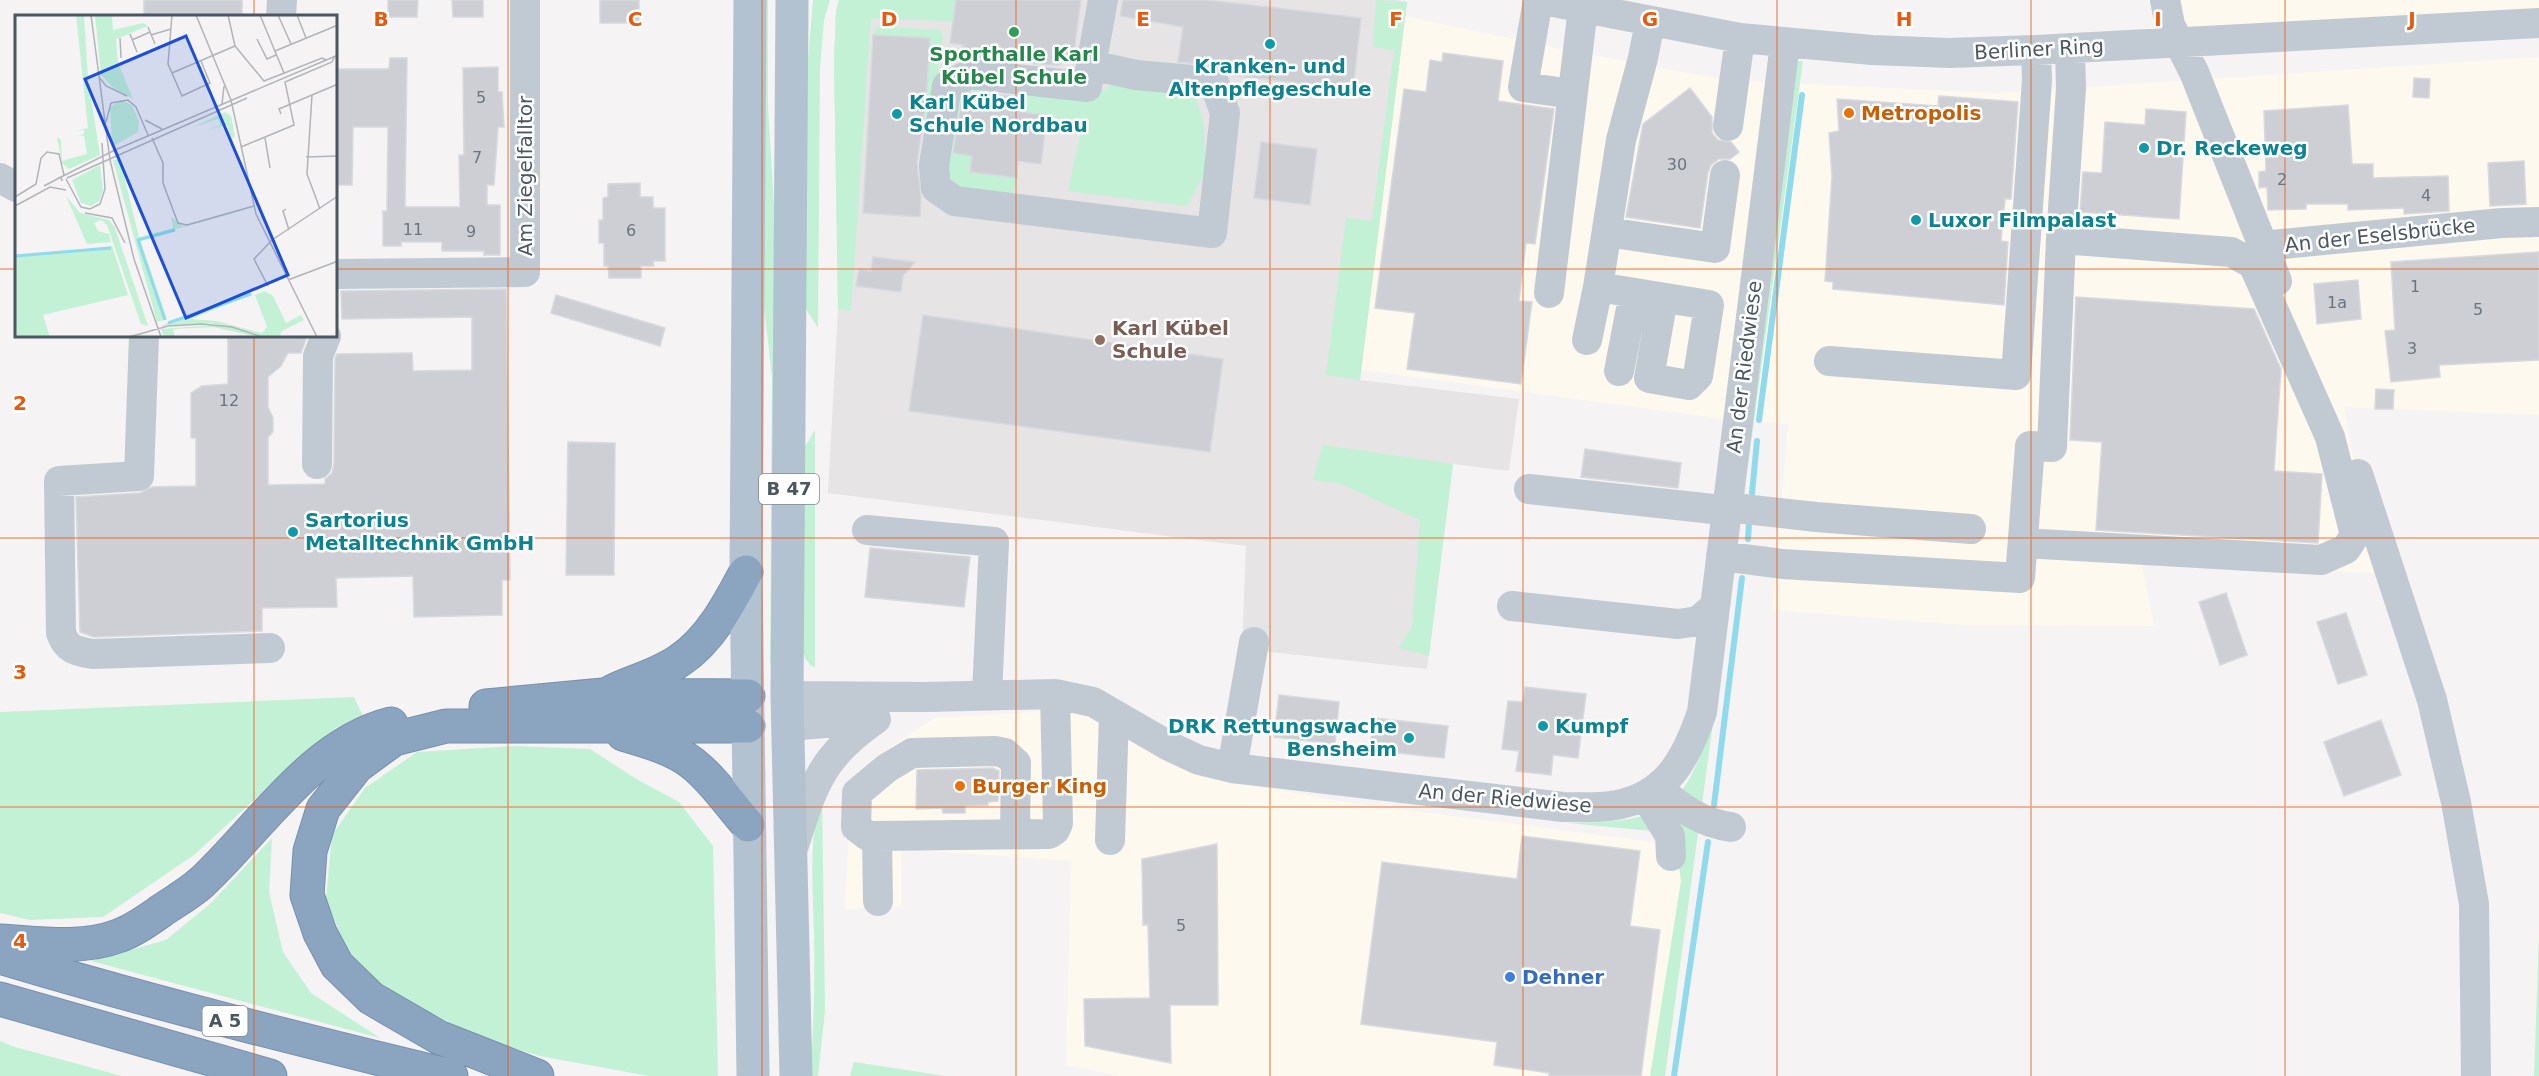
<svg xmlns="http://www.w3.org/2000/svg" width="2539" height="1076" font-family="'DejaVu Sans',sans-serif">
<style>
.commercial{fill:#fdf9ef}
.education{fill:#e6e4e5}
.green{fill:#c3f1d5}
.lines{fill:none;stroke-linecap:round;stroke-linejoin:round}
.stream{stroke:#90daee;stroke-width:6}
.building{fill:#cdcfd5;stroke:#d7d9de;stroke-width:1.5}
.highway-casing{stroke:#7690ad;stroke-width:35}
.minor{stroke:#c1cad2;stroke-width:30}
.major{stroke:#b3c2d1;stroke-width:33}
.highway{stroke:#8ba5c1;stroke-width:33}
.grid{fill:none;stroke:#e8590c;stroke-width:1.5;stroke-opacity:0.55}
.leisure-dot{fill:#2e9e5b;stroke:#fff;stroke-width:2}
.culture-dot{fill:#0f9aa8;stroke:#fff;stroke-width:2}
.food-dot{fill:#e8710a;stroke:#fff;stroke-width:2}
.education-dot{fill:#8d6e63;stroke:#fff;stroke-width:2}
.shop-dot{fill:#3f7fe0;stroke:#fff;stroke-width:2}
.labels{text-anchor:middle;stroke-width:5;stroke-linejoin:round;paint-order:stroke}
.number-label{font-size:16px;fill:#6b747e}
.shield{fill:#fff;stroke:#808990;stroke-width:1.5}
.shield-label{font-size:18px;font-weight:bold;fill:#4a5661}
.street-label{font-size:20px;fill:#4a5661;stroke:#fff}
.leisure-label{font-size:20px;font-weight:bold;fill:#27864d;stroke:#fff}
.culture-label{font-size:20px;font-weight:bold;fill:#0d838f;stroke:#fff;text-anchor:start}
.food-label{font-size:20px;font-weight:bold;fill:#c56008;stroke:#fff;text-anchor:start}
.education-label{font-size:20px;font-weight:bold;fill:#785e54;stroke:#fff;text-anchor:start}
.shop-label{font-size:20px;font-weight:bold;fill:#366cbe;stroke:#fff;text-anchor:start}
.inset-river{fill:none;stroke:#90daee;stroke-width:3}
.inset-road{fill:none;stroke:#b1b4b9;stroke-width:1.5}
.view{fill:#1d4ed8;fill-opacity:0.15;stroke:#1d4ed8;stroke-width:3}
.inset-edge{fill:none;stroke:#4a5661;stroke-width:3}
.grid-label{font-size:20px;text-anchor:middle;font-weight:bold;fill:#e8590c;stroke:#fff;stroke-width:5;stroke-linejoin:round;paint-order:stroke}
</style>
<rect width="100%" height="100%" fill="#f5f3f3"/>
<path class="commercial" d="M2181,0H2539V16L2188,34Z
M1405,16L1556,48L1726,80L1996,93L2539,57V415L2344,407L2375,573L2142,564L2154,626L1963,625L1772,610L1788,424L1724,419L1361,370Z
M1039,712H1090L1244,784L1346,802L1690,847L1659,1076H1119L1066,1065L1071,861L901,849V907L845,909L851,787L891,746L935,718Z"/>
<path class="education" d="M839,0H1397L1407,2L1360,380L1519,399L1509,471L1453,464L1427,669L1242,649L1246,546L828,493L838,309L834,61L836,11Z"/>
<path class="green" d="M763,0H768V106L777,256L774,663H770L772,377L762,289Z
M813,0H830L824,20L820,69L818,328L806,309L805,95Z
M839,0H956L953,21L871,19L851,311L838,309L834,61L836,11Z
M1376,0L1407,2L1360,380L1326,375L1346,218L1372,221L1394,50L1373,47Z
M877,26L941,30L943,37L922,185L930,38L873,35Z
M1793,61H1803L1665,1076H1650L1681,881L1677,853L1652,831L1567,823C1636,821 1680,823 1703,746Z
M1126,69L1193,88L1204,125L1205,172L1187,206L1068,191L1083,122L1022,112L1025,89L1104,91Z
M982,84L979,107L960,105L953,153L972,156L971,173L1017,178L1012,198L955,191L943,182L954,90Z
M815,430V667L810,665L805,658L800,639L803,450Z
M1323,445L1453,464L1429,656L1398,648L1412,628L1420,520L1339,483L1313,480Z
M354,697L364,718L336,728L267,788L194,855L103,917L30,920L0,913V712Z
M515,746L590,749L638,780L679,802L713,846L718,1076H649L540,1056L435,1025L376,991L351,960L326,899L332,835L365,788L417,752Z
M822,795L825,1011L818,1076H810C814,1028 815,981 814,933C813,887 808,839 822,795Z
M272,838L269,892L283,952L311,993L380,1038L91,961L166,940L211,903Z
M2539,935V1076H2534Z
M0,1041L15,1047L122,1076H0Z
M854,1062L945,1076H850Z"/>
<g class="lines">
<path class="stream" d="M1759,420L1802,95
M1752,493L1757,441
M1748,539L1749,523
M1714,805L1742,578
M1674,1076L1708,842"/>
</g>
<path class="building" d="M144,0H242V16H144Z
M388,0H418L417,17H388Z
M452,0H483V17H453Z
M600,0H639V23H600Z
M956,0H1081L1073,59L1062,57L1060,65H1049L972,57L961,59L963,45L950,43Z
M1123,0H1207L1361,18L1353,90L1230,75L1224,68L1216,65L1178,62L1183,27L1120,16Z
M873,35L930,38L926,104L917,162L921,197L920,217L863,213Z
M1443,53L1503,61L1498,101L1554,109L1535,244L1526,243L1519,301L1532,302L1521,384L1407,369L1415,313L1375,308L1404,89L1426,92L1430,60L1442,62Z
M390,58H407L405,207H460L459,155H464L463,68L498,67V92H502L504,127H498L494,185H487V205H500V255H484V251H442V242H401V246H383V211H387L388,127H353L352,185H336V69H389Z
M2414,78L2430,79L2429,98L2413,97Z
M1690,88L1712,117V133L1718,140L1731,142L1739,152L1730,159H1719L1711,165L1708,173L1700,228L1626,217L1643,124Z
M981,93L1024,97L1022,112L1047,115L1041,164L1018,161L1017,178L970,172L972,156L953,153L961,105L979,107Z
M1939,96L2018,102L2011,199H2005L2001,241L2008,242L2004,305L1833,289V282L1825,281L1832,177L1829,133L1839,131L1837,99L1938,106Z
M2348,105L2352,164H2373V178L2448,176L2449,211L2404,214V208L2348,210V204H2306V209L2268,210L2267,187L2259,188V172L2266,171L2264,111Z
M2146,109L2186,112L2179,219L2080,212L2083,172L2102,173L2105,122L2145,125Z
M1261,142L1317,149L1310,205L1254,198Z
M2524,161L2526,204L2490,206L2488,163Z
M640,183V197H653V208H665V261H653L654,266H641V278H609L608,266H604V243H599V220H603V198L608,197V184Z
M2539,252V360L2439,365L2440,377L2391,382L2385,331L2395,330L2391,262Z
M873,257L915,262L903,276L901,292L856,286L859,269L871,271Z
M2358,280L2361,319L2317,324L2314,284Z
M506,289L510,580H502V615L414,617L413,576L336,578L337,607L262,608V631L94,637L80,632L76,497L140,493L152,487L196,486V438H191V393L202,386L228,384V336H307L301,353H288L281,366L268,377V407L273,418V432L268,437V485L325,484V479L332,473L334,464L335,359L337,354L412,353L413,371L472,370V317L342,319L341,291Z
M556,295L665,328L660,346L551,313Z
M2076,297L2254,309L2281,369L2274,471L2322,474L2318,543L2096,530L2102,442L2070,440Z
M923,315L1223,359L1210,452L909,411Z
M2376,389L2394,390L2393,409H2375Z
M568,442L615,443L614,575H566Z
M1585,449L1681,463L1678,488L1581,477Z
M870,548L970,557L964,607L865,597Z
M2226,593L2247,655L2220,665L2199,602Z
M2346,613L2367,675L2338,684L2317,622Z
M1525,687L1586,694L1578,758L1553,755L1551,775L1516,771L1519,751L1502,749L1508,701L1523,702Z
M1279,695L1339,702L1335,744L1274,737Z
M1373,718L1448,726L1444,758L1370,750Z
M2381,720L2401,775L2344,796L2324,742Z
M993,768L999,771L998,801L988,802V805L965,806V813H943L942,808L916,809L917,770Z
M1522,836L1640,851L1630,926L1660,930L1641,1076H1549V1073L1494,1065L1497,1042L1361,1024L1382,862L1517,879Z
M1217,844L1218,1005H1170L1171,1063L1085,1046L1084,999L1150,998L1148,925H1143L1142,859Z"/>
<g class="lines">
<defs>
<path id="highway" d="M613,691C634,681 661,674 680,660C710,640 729,604 746,572
M486,706L603,695L748,696
M623,734C646,741 673,748 692,763C714,780 730,805 748,825
M0,941C38,943 81,950 118,936C133,931 148,920 161,911C174,902 190,893 202,882C259,829 312,744 391,724
M0,957C149,1002 300,1040 451,1076
M0,999L270,1076
M537,1076L438,1037L371,998L337,965L320,933L307,895L310,851L323,809L357,766L394,739L446,726H748"/>
</defs>
<use href="#highway" class="highway-casing"/>
<path class="minor" d="M1538,0L1523,87L1572,94
M1543,0L1740,38L1872,50L1950,53L2036,50L2539,23
M2165,0L2170,25L2194,72L2277,281
M281,16L282,0
M1650,22L1643,58L1621,140L1598,287L1709,305L1698,376L1689,385L1649,378L1663,298
M1091,65L1136,75L1214,82L1225,113L1212,233L955,201L936,188L934,165L947,86L970,74L1087,87L1103,0
M1728,126L1740,38
M0,178L16,187
M1607,232L1715,248L1725,175
M2061,239L2071,88L2070,48
M2261,246L2502,223L2539,222
M336,274L525,272V0
M1549,293L1583,8
M144,336L139,476L59,481L61,633C67,650 76,651 93,654L270,648
M1587,340L1598,287
M1829,361L2016,375L2037,80L2036,50
M1619,371L1634,293
M317,464L318,356L326,336
M2358,474L2432,700L2456,802L2474,904L2476,1076
M1529,489L1713,509L1726,507L1816,517L1971,529
M867,530L994,542L987,695
M1721,556L1782,564L2020,578L2030,446L2052,447L2061,239L2231,252L2253,264L2330,437L2355,535L2346,549L2321,560L2023,543
M1512,606L1678,624L1698,621L1714,607
M787,696L927,697L1055,694L1093,702L1169,746L1199,760L1232,768L1563,807C1579,807 1595,808 1610,806C1665,799 1686,760 1702,712L1785,43
M788,726L875,719
M1232,768L1254,642
M1657,788C1680,807 1701,823 1731,827
M1645,795L1670,836L1671,856
M877,836H868L856,827L857,793L887,768L912,753L995,751L1005,753L1016,763L1015,834
M1110,840L1114,714
M794,845C804,815 813,780 834,756C846,741 861,730 876,719
M878,901L877,836L1049,834L1055,830L1058,823L1055,694"/>
<path class="major" d="M750,0L746,572L753,1076
M792,0L787,696L796,1076"/>
<use href="#highway" class="highway"/>
</g>
<path class="grid" d="M254,0V16M508,0V1076M762,0V1076M1016,0V1076M1270,0V1076M1523,0V1076M1777,0V1076M2031,0V1076M2285,0V1076M0,269H16M336,269H2539M254,336V1076M0,538H2539M0,807H2539"/>
<circle class="leisure-dot" cx="1014" cy="32" r="6"/>
<g class="culture-dot">
<circle cx="1270" cy="44" r="6"/>
<circle cx="897" cy="114" r="6"/>
<circle cx="2144" cy="148" r="6"/>
<circle cx="1916" cy="220" r="6"/>
<circle cx="293" cy="532" r="6"/>
<circle cx="1543" cy="726" r="6"/>
<circle cx="1409" cy="738" r="6"/>
</g>
<g class="food-dot">
<circle cx="1849" cy="113" r="6"/>
<circle cx="960" cy="786" r="6"/>
</g>
<circle class="education-dot" cx="1100" cy="340" r="6"/>
<circle class="shop-dot" cx="1510" cy="977" r="6"/>
<g class="labels">
<g class="number-label">
<text x="481" y="103">5</text>
<text x="477" y="163">7</text>
<text x="1677" y="170">30</text>
<text x="2282" y="185">2</text>
<text x="2426" y="201">4</text>
<text x="413" y="235">11</text>
<text x="631" y="236">6</text>
<text x="471" y="237">9</text>
<text x="2415" y="292">1</text>
<text x="2337" y="308">1a</text>
<text x="2478" y="315">5</text>
<text x="2412" y="354">3</text>
<text x="229" y="406">12</text>
<text x="1181" y="931">5</text>
</g>
<g class="shield">
<rect x="759" y="474" width="60" height="30" rx="4.5"/>
<rect x="202.5" y="1006" width="45" height="30" rx="4.5"/>
</g>
<g class="shield-label">
<text x="789" y="495">B 47</text>
<text x="225" y="1027">A 5</text>
</g>
<g class="street-label">
<text transform="translate(2039 49) rotate(-3)" y="7">Berliner Ring</text>
<text transform="translate(525 176) rotate(-90)" y="7">Am Ziegelfalltor</text>
<text transform="translate(2380 235) rotate(-6)" y="7">An der Eselsbrücke</text>
<text transform="translate(1744 367) rotate(-83)" y="7">An der Riedwiese</text>
<text transform="translate(1505 798) rotate(5)" y="7">An der Riedwiese</text>
</g>
<g class="leisure-label">
<text x="1014" y="61">Sporthalle Karl<tspan x="1014" dy="23">Kübel Schule</tspan></text>
</g>
<g class="culture-label">
<text x="1270" y="73" text-anchor="middle">Kranken- und<tspan x="1270" dy="23">Altenpflegeschule</tspan></text>
<text x="909" y="109">Karl Kübel<tspan x="909" dy="23">Schule Nordbau</tspan></text>
<text x="2156" y="155">Dr. Reckeweg</text>
<text x="1928" y="227">Luxor Filmpalast</text>
<text x="305" y="527">Sartorius<tspan x="305" dy="23">Metalltechnik GmbH</tspan></text>
<text x="1397" y="733" text-anchor="end">DRK Rettungswache<tspan x="1397" dy="23">Bensheim</tspan></text>
<text x="1555" y="733">Kumpf</text>
</g>
<g class="food-label">
<text x="1861" y="120">Metropolis</text>
<text x="972" y="793">Burger King</text>
</g>
<g class="education-label">
<text x="1112" y="335">Karl Kübel<tspan x="1112" dy="23">Schule</tspan></text>
</g>
<g class="shop-label">
<text x="1522" y="984">Dehner</text>
</g>
</g>
<g transform="translate(15 15)">
<rect width="322" height="322" fill="#f5f3f3"/>
<path d="M61,0H69L73,64L85,140L54,154L47,148L42,122L46,125L47,146L72,139L69,121L64,120L69,119V115L59,116L73,113ZM80,0H103L97,2L98,15L128,8L133,11L101,24L103,47L118,84L98,73L86,60ZM106,85L117,90L124,106L123,117L97,132L95,92ZM210,97L216,101L220,122L216,123L212,110L191,115L205,110L203,104L176,113ZM105,144L124,222L158,213L156,201L167,211L238,193L125,224L152,304L142,307L98,145ZM85,150L88,175L84,186L76,191L66,188L57,165ZM51,181L65,198L94,205L100,213L133,311L126,309L92,210L86,205L79,208L83,216L94,219L96,227L72,229ZM97,231L113,280L28,300L35,322H0V241ZM250,276L258,281L271,308L286,300L289,305L267,316L264,322H246L196,308L145,311L234,278L239,279L176,304L201,306L247,318L252,312L240,280ZM198,310L219,314L243,322L198,312L158,314L160,322H149L146,314Z" fill="#c3f1d5"/>
<path class="inset-river" d="M0,241L96,233M150,305L123,225L160,215M153,308L236,279"/>
<path class="inset-road" d="M76,0L95,145L119,244L146,322M157,0L153,49L157,58L220,31L249,66L307,43L311,45M181,0L216,85L241,199L302,322M213,0L220,31M245,0L269,58M263,0L276,29M282,0L291,23M133,12L140,29M115,19L122,37M136,20L156,14M105,23L106,43M242,24L252,44L261,40M117,25L135,17M260,36L323,10M157,58L167,81L195,68L186,46M84,62L91,71L112,81M297,80L292,159L305,194M207,89L209,71M266,99L264,94L323,69M130,105L147,114M91,107L96,88L113,85L121,92L133,120M137,123L148,148V168L163,208L172,210L239,191M250,123L255,153M226,132L279,110L270,67L317,47L320,41M291,142L323,141M52,163L232,83M51,164L66,192L75,194L85,189L90,174L87,128M47,166L46,162L100,135L323,40M29,171L46,162M0,182L21,169L26,143L32,137L44,139L49,160M0,191L35,172L51,175M271,194L268,196L274,215M70,198L97,203L110,228M273,265L323,246M253,271L239,244L257,225L323,181M114,322L153,311L187,309L217,312L247,322"/>
<path class="view" d="M171,21L273,260L171,303L70,64Z"/>
<rect width="322" height="322" class="inset-edge"/>
</g>
<g class="grid-label">
<text x="381" y="26">B</text>
<text x="635" y="26">C</text>
<text x="889" y="26">D</text>
<text x="1143" y="26">E</text>
<text x="1396" y="26">F</text>
<text x="1650" y="26">G</text>
<text x="1904" y="26">H</text>
<text x="2158" y="26">I</text>
<text x="2412" y="26">J</text>
<text x="20" y="410">2</text>
<text x="20" y="679">3</text>
<text x="20" y="948">4</text>
</g>
</svg>
